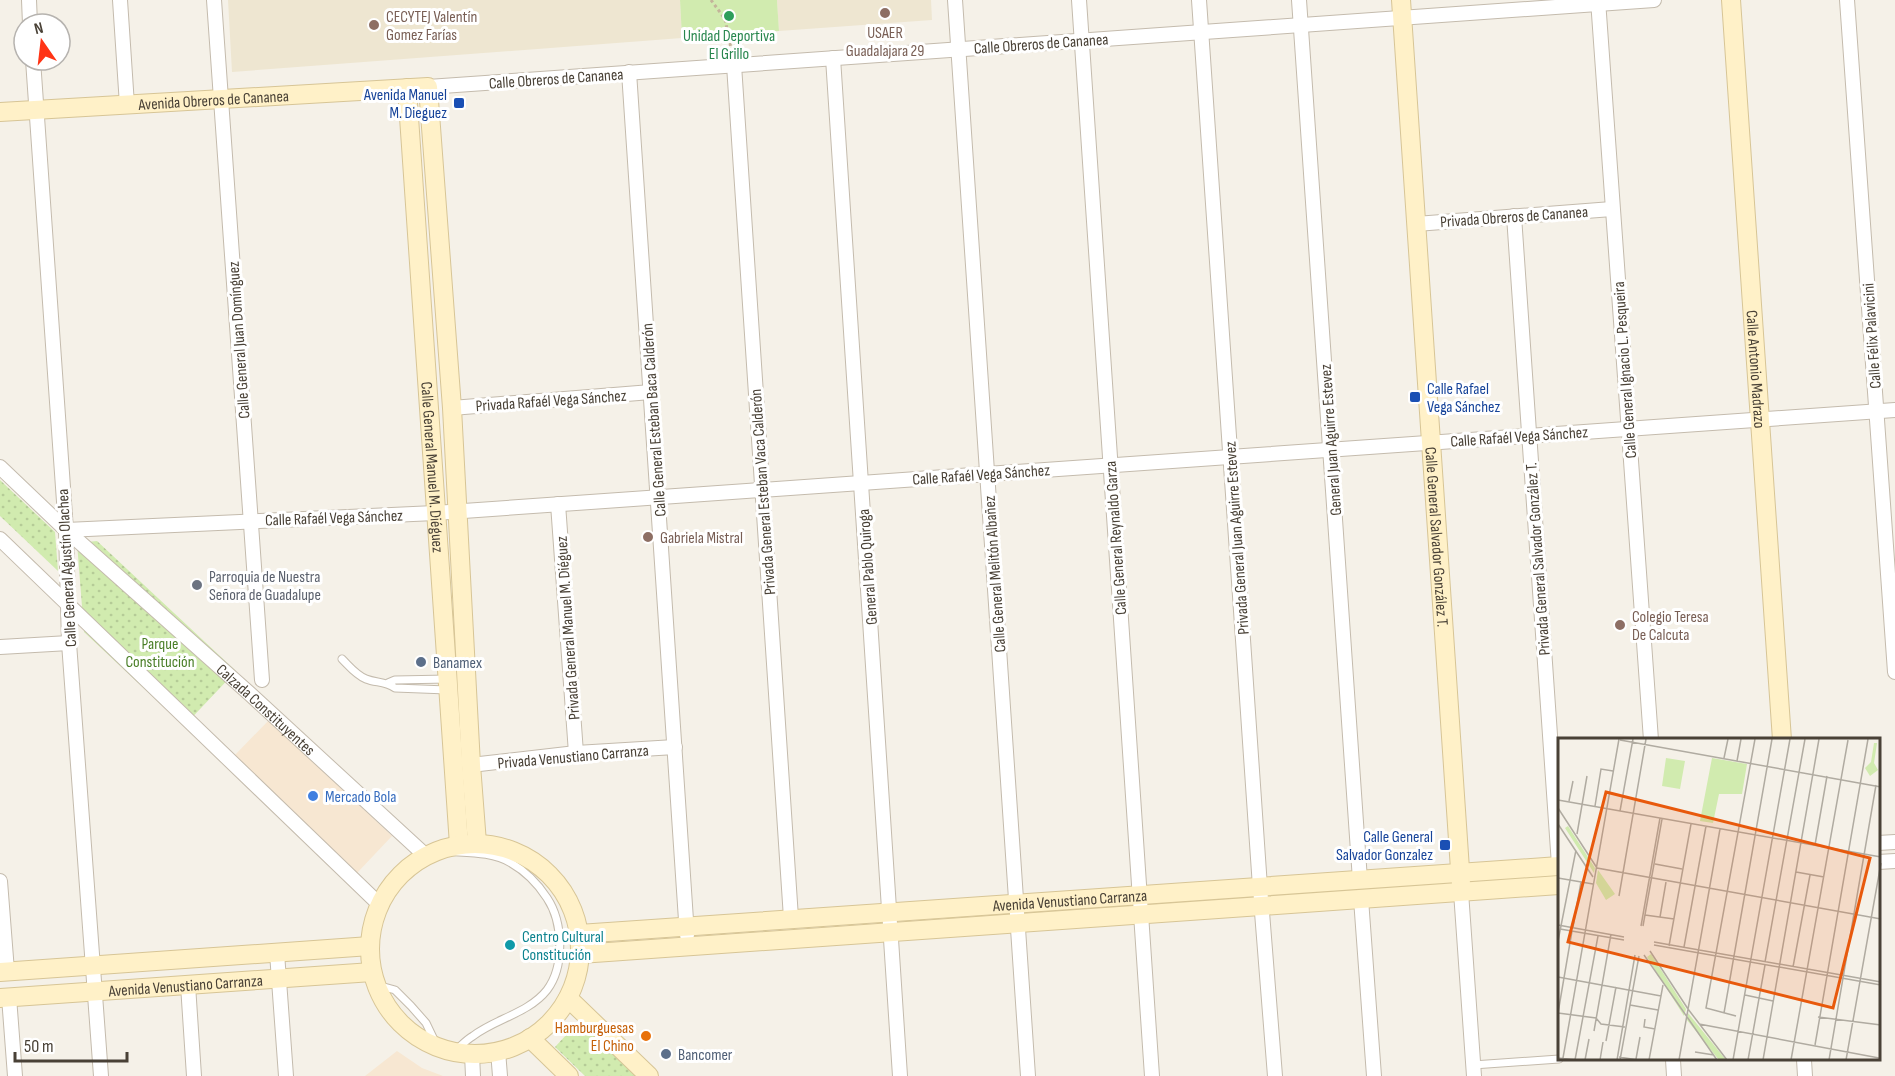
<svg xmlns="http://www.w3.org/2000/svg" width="1895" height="1076" font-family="'Sofia Sans Condensed',sans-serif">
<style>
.commercial{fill:#f7e7d2}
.education{fill:#eee6d1}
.grass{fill:url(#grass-dots)}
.garden{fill:#d1ebaf}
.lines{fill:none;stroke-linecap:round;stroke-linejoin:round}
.lane-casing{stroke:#c4bbad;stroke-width:9}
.street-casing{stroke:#c4bbad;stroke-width:16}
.secondary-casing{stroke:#d7c596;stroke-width:20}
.path{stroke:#c3b49a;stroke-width:3;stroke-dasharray:3 3;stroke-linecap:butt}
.lane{stroke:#fff;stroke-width:7}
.street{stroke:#fff;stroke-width:14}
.secondary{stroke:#fff1c8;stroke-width:18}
.education-dot{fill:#8d6e63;stroke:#fff;stroke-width:2}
.leisure-dot{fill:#2e9e5b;stroke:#fff;stroke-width:2}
.transit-dot{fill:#1a4fb4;stroke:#fff;stroke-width:2}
.worship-dot{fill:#6b7280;stroke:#fff;stroke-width:2}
.service-dot{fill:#5c6f8a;stroke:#fff;stroke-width:2}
.shop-dot{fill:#3f7fe0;stroke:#fff;stroke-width:2}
.culture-dot{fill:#0f9aa8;stroke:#fff;stroke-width:2}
.food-dot{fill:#e8710a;stroke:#fff;stroke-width:2}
.labels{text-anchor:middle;stroke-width:6;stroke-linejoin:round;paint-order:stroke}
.education-label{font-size:16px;fill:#785e54;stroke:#fff;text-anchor:start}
.leisure-label{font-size:16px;fill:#27864d;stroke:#fff}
.street-label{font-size:16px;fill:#494136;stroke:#fff}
.transit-label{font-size:16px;fill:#164399;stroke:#fff;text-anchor:end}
.worship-label{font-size:16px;fill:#5b616d;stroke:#fff;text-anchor:start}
.park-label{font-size:16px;fill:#497e26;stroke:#fff}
.service-label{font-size:16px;fill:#4e5e75;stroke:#fff;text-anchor:start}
.shop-label{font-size:16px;fill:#366cbe;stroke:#fff;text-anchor:start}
.culture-label{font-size:16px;fill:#0d838f;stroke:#fff;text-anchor:start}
.food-label{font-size:16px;fill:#c56008;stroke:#fff;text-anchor:end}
.inset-road{fill:none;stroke:#b0aba1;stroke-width:1.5}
.view{fill:#e8590c;fill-opacity:0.15;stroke:#e8590c;stroke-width:3}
.inset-edge{fill:none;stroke:#494136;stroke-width:3}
</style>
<defs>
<pattern id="grass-dots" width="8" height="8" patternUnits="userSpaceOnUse" patternTransform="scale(1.5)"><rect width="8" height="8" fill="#d1ebaf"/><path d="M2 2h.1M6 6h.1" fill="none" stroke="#b5cb97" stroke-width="1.8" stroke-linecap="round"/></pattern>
</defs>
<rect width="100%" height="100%" fill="#f5f1e8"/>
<path class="commercial" d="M269,720L392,836L357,873L233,757Z
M397,1051L422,1068L443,1076H365Z"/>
<path class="education" d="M228,0H680L682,38L232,72Z
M777,0H931L932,20L779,31Z"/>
<path class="grass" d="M0,480L55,532L58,571L0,516Z
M97,541L236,671L184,726L84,632L77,543Z
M579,1021L637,1076H585L555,1047Z"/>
<path class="garden" d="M680,0H777L779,31L682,38Z"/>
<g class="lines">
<defs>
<path id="lane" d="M342,659C350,667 356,675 366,679C376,683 385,681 395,688L447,690
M388,683L395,680L448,679
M443,851C464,853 492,851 511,863C525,871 538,884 547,898C563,922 565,966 547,990C529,1013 495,1019 473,1036C466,1040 461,1046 455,1051
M377,985L395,990L411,1006L426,1023L437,1046
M1473,1065L1559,1059"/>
<g id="street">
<path d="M29,0L30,24"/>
<path d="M120,0L127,105"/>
<path d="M214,0L262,680"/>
<path d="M955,0L1028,1076"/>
<path d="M1079,0L1152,1076"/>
<path d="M1199,0L1260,887L1275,1076"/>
<path d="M1299,0L1360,880"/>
<path d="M1598,0L1651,740"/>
<path d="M1847,0L1895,672"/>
<path d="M833,58L900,1076"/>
<path d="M33,60L66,530L69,643L101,1076"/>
<path d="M734,65L791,918"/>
<path d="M629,72L687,935"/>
<path d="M428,87L1654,0"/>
<path d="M1514,216L1559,865"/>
<path d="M1416,224L1612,209"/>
<path d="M452,408L651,392"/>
<path id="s1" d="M0,467L66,530L250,694L426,856"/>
<path d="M558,504L576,753"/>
<path d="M66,530L435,513L1895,410"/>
<path d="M0,539L380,905"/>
<path d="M0,647L69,643"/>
<path d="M471,765L576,753L675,747"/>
<path d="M1878,843L1895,842"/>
<path d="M1878,862L1895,861"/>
<path d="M0,881L7,971"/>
<path d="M1461,892L1474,1076"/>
<path d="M1361,899L1374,1076"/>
<path d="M277,953L286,1076"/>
<path d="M188,985L194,1076"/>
<path d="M9,997L15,1076"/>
<path d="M498,1051L500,1076"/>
<path d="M472,1054L473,1076"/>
<path d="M1673,1060L1674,1076"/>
<path d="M1804,1060L1805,1076"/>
</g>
<g id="secondary">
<path id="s2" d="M1401,0L1461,884"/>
<path id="s3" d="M1731,0L1782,740"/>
<path id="s4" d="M407,88L459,845"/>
<path id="s5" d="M0,112L428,87L452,408L471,765L477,843"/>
<circle cx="475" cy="949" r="105"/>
<path id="s6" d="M579,934L1559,866"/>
<path d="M580,954L1559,885"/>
<path d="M0,972L370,946"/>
<path id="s7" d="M0,998L372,972"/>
<path d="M568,998L649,1076"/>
<path d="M530,1038L569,1076"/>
</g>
</defs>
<use href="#lane" class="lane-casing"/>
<use href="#street" class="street-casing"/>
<use href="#secondary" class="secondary-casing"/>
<path class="path" d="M711,0L725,19L732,53"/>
<use href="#lane" class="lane"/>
<use href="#street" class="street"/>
<use href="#secondary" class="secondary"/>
</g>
<g class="education-dot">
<circle cx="885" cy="13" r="6"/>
<circle cx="374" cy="25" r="6"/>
<circle cx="648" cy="537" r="6"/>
<circle cx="1620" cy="625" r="6"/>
</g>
<circle class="leisure-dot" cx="729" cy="16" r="6"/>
<g class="transit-dot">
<rect x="453" y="97" width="12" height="12" rx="3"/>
<rect x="1409" y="391" width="12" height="12" rx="3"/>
<rect x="1439" y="839" width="12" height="12" rx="3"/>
</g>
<circle class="worship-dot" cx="197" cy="585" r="6"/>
<g class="service-dot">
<circle cx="421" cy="662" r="6"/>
<circle cx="666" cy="1054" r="6"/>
</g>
<circle class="shop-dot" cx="313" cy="796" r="6"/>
<circle class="culture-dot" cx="510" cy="945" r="6"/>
<circle class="food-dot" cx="646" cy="1036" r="6"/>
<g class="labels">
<g class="education-label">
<text x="386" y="22">CECYTEJ Valentín<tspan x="386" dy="18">Gomez Farías</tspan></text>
<text x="885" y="38" text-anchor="middle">USAER<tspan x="885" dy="18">Guadalajara 29</tspan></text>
<text x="660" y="543">Gabriela Mistral</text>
<text x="1632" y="622">Colegio Teresa<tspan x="1632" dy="18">De Calcuta</tspan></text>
</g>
<g class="leisure-label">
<text x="729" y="41">Unidad Deportiva<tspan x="729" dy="18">El Grillo</tspan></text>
</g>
<g class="street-label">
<text transform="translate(1041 43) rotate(-4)" y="6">Calle Obreros de Cananea</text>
<text transform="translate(556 78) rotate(-4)" y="6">Calle Obreros de Cananea</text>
<text dy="6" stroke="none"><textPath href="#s5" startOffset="214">Avenida Obreros de Cananea</textPath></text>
<text transform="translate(1514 216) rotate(-4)" y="6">Privada Obreros de Cananea</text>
<text transform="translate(1871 336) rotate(-94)" y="6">Calle Félix Palavicini</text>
<text transform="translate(238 340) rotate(-94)" y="6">Calle General Juan Domínguez</text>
<text transform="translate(1624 370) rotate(-94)" y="6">Calle General Ignacio L. Pesqueira</text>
<text dy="6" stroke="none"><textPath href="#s3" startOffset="370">Calle Antonio Madrazo</textPath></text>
<text transform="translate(551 400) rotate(-4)" y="6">Privada Rafaél Vega Sánchez</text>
<text transform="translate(653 420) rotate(-94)" y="6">Calle General Esteban Baca Calderón</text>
<text transform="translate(1519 436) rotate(-4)" y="6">Calle Rafaél Vega Sánchez</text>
<text transform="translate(1330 440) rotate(-94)" y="6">General Juan Aguirre Estevez</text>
<text dy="6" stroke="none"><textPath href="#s4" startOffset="380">Calle General Manuel M. Diéguez</textPath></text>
<text transform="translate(981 474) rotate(-4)" y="6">Calle Rafaél Vega Sánchez</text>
<text transform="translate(762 492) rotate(-94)" y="6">Privada General Esteban Vaca Calderón</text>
<text transform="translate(334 517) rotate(-2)" y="6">Calle Rafaél Vega Sánchez</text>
<text transform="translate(1115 538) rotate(-94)" y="6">Calle General Reynaldo Garza</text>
<text transform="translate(1236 538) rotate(-94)" y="6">Privada General Juan Aguirre Estevez</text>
<text dy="6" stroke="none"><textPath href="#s2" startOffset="538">Calle General Salvador González T.</textPath></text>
<text transform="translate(1537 559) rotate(-94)" y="6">Privada General Salvador González T.</text>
<text transform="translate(867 567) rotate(-94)" y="6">General Pablo Quiroga</text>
<text transform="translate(66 568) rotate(-93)" y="6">Calle General Agustín Olachea</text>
<text transform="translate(994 574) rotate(-94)" y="6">Calle General Melitón Albañez</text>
<text transform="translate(567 628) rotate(-94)" y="6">Privada General Manuel M. Diéguez</text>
<text dy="6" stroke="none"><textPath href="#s1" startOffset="360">Calzada Constituyentes</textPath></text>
<text transform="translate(573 756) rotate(-5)" y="6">Privada Venustiano Carranza</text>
<text dy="6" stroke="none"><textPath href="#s6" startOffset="492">Avenida Venustiano Carranza</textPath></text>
<text dy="6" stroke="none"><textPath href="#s7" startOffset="186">Avenida Venustiano Carranza</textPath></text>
</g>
<g class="transit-label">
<text x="447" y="100">Avenida Manuel<tspan x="447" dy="18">M. Dieguez</tspan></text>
<text x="1427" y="394" text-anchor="start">Calle Rafael<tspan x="1427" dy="18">Vega Sánchez</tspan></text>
<text x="1433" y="842">Calle General<tspan x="1433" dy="18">Salvador Gonzalez</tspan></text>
</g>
<g class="worship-label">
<text x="209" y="582">Parroquia de Nuestra<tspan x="209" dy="18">Señora de Guadalupe</tspan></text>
</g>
<g class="park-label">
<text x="160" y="649">Parque<tspan x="160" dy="18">Constitución</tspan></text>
</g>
<g class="service-label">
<text x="433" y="668">Banamex</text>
<text x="678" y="1060">Bancomer</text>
</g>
<g class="shop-label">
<text x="325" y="802">Mercado Bola</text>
</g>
<g class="culture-label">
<text x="522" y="942">Centro Cultural<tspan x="522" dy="18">Constitución</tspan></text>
</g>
<g class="food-label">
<text x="634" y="1033">Hamburguesas<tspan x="634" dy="18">El Chino</tspan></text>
</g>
</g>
<g transform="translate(1558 738)">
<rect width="322" height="322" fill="#f5f1e8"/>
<path d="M10,88L37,130L36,135L7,90ZM40,132L57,156L48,162L38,145ZM93,216L128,271L126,278L89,219ZM130,275L168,322H161L129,282Z" fill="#d1ebaf"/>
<path d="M316,5H319L316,25L320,32L312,38L307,30L313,24ZM108,20L127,23L122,51L104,48ZM154,20L189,26L184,56H161L155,85L142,83Z" fill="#d1ebaf"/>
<path class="inset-road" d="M62,2L323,49M166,20L170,1M179,23L183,1M0,62L323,119M11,63L15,43M37,68L43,31L55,33M0,70L39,130L323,181M62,73L75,1M0,86L35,139M19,96L29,38M257,107L269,38M97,126L124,131M238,134L266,139M0,140L35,146M61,158L88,1M87,177L116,181M102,179L108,144M0,187L66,199M83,188L102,80M85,188L104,81M15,189L23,144M2,191L66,202M0,203L18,112M96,204L323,244M96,207L323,247M111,208L133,86M126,209L148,88M92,213L130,271L169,322M86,217L159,322M207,224L247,1M235,229L252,137M0,239L103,258M187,257L215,263M72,267L100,272M0,275L14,193M0,275L38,280L43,286L67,289M166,275L214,1M178,278L148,270L197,1M260,279L323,287M87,281L86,289L97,291M141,286L321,320M36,293L53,196M48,303L58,249M257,307L310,1M137,314L156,317M61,319L80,322M0,320L21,322M5,320L61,1M78,321L82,299M17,322L40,198M27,322L31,301M42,322L45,304M59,322L77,217M62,322L81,218M91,322L105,247M121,322L162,91M175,322L232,1M190,322L207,227M205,322L261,1M233,322L290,2M271,322L318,47M288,322L323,125"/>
<path class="view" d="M48,54L312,120L275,270L10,204Z"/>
<rect width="322" height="322" class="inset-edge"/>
</g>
<g transform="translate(42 42) rotate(346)"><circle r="28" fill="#ffffff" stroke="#b6b3af" stroke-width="1.5"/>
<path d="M0-4.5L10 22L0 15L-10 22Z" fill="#ff3415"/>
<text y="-9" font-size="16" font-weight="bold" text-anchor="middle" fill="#494136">N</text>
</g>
<path d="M15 1052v9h112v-9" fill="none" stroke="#494136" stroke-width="3"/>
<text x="24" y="1052" font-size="18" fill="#494136" stroke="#ffffff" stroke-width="4.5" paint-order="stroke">50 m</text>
</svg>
